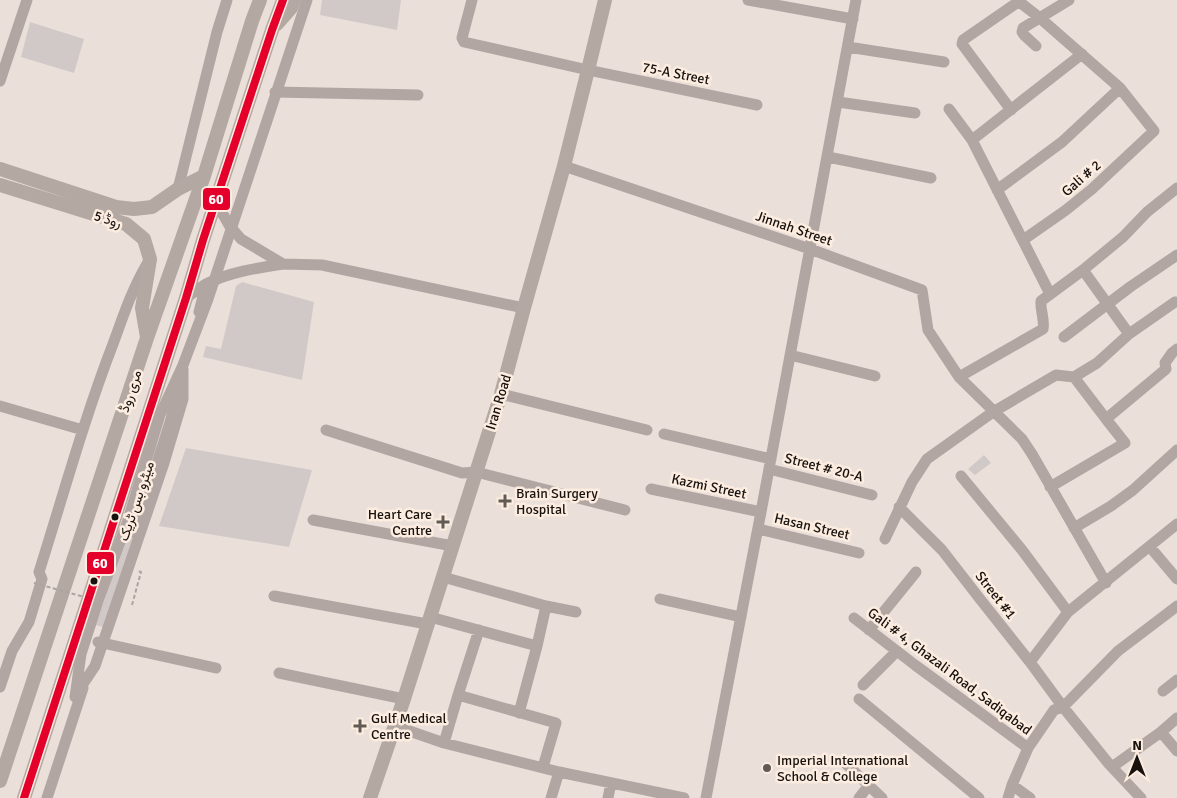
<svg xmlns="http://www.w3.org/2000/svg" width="1177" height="798" font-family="Signika,Vazirmatn,sans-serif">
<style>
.building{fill:#d1c9c8}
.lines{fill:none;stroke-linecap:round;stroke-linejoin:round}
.path{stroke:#aca4a0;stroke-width:2;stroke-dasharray:4 2.5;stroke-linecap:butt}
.minor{stroke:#b2a6a3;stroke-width:11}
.major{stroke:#b4a8a2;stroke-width:14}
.path-bridge{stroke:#aca4a0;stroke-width:2;stroke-dasharray:4 2.5;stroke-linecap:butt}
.minor-bridge{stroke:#b2a6a3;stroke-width:11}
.bus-1-casing{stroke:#fdede0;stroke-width:11}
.bus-1{stroke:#e4002b;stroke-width:8}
.poi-dot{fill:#615a55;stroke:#fdede0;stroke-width:2}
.bus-dot{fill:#17120e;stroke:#fdede0;stroke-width:2}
.labels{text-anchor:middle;stroke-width:5;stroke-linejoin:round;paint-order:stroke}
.street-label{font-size:14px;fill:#17120e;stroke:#fdede0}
.poi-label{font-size:14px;fill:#17120e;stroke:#fdede0;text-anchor:start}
.line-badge{stroke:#fdede0;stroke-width:2}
.badge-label{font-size:14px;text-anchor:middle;font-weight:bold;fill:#fff}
</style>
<rect width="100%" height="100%" fill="#eae0d9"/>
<path class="building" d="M322,0H401L397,30L320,15Z
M30,22L84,39L74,73L21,57Z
M242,282L314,302L302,380L203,357L206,346L221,349L236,286Z
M156,445L164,448L105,628L96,625Z
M186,448L312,470L289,547L159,526Z
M984,455L991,463L975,475L968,469Z"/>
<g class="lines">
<path class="path" d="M132,605L141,572L138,571"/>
<path class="minor" d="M472,0L462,38L464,42L588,70L757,105
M748,0L853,19
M1017,0L1040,18L1120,88L1154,131L1092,189L1066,210L1023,240
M1036,46L1024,35L1022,32L1023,28L1069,0
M848,47L944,62
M0,81L27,0
M275,92L418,95
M838,102L915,113
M949,109L972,140L1050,294
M1011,110L962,44L963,40L1018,2
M972,140L1082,54
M828,157L931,178
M564,166L810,249L922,290L928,330L959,377L1022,439L1032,454L1106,583
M178,189L217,32L227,0
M997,190L1062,142L1120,88
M283,264L322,265L524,308
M1083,270L1129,334
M186,298C193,293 199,288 206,284C230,272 257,268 283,264L241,239L229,225L216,202
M199,312L206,285
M1064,337L1130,287L1177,255
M790,355L875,376
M959,377L1043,329C1045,320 1040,310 1041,301L1083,270L1123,237L1147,212L1177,188
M1074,377L1106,419L1166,369L1165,363L1172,353L1177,349
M501,394L647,430
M0,406L83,430
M326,430L462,473L476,472L625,510
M664,434L771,459
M769,469L872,495
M961,476L1022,550L1068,612
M1050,487L1125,443L1106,419
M651,489L761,512
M899,507L942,550L980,599L1030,662L1063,707L1109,764L1141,798
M313,520L453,546
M1074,528L1111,506L1133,490L1177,450
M758,529L859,553
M135,533L171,419L181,381
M885,539L912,482L927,459L993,412L1056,375L1074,377L1097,363L1129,334L1175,302
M1150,547L1177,579
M443,577L546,606L576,612
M274,596L427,624
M660,599L741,617
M430,617L537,646L546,606
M854,618L915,665L1028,748
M869,630L916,572
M98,642L216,668
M1030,662L1068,612L1177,524
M279,673L404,699
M863,685L897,651
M0,687L12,651L29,622L42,579L39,572C63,496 84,419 113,344C123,317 132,289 147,264
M1163,691L1177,680
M458,695L479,630
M859,699L979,798
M519,713L537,646
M395,726L444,743L559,772L684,798
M1161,732L1177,718
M444,743L458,695L556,723L543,767
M844,762L882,798
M1112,767L1161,732L1177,751
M1012,785L1030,798
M47,798L83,688
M551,798L559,772
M608,798L611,783
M706,798L761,512L856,0
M859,798L869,785
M1008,798L1012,785L1028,748L1054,710L1063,707L1118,651L1177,606"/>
<path class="major" d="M277,24L291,8L294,0
M0,169L116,207L134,209L152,207L178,189L204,176
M0,185L126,224L144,239L150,259L142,308L147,337
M0,781L147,338L204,176L252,21L260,0
M24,798L186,298L203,240L272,30L283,0
M370,798L404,699L501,394L524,308L564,166L588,70L605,0"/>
<path class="path-bridge" d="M34,583L88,598"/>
<path class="minor-bridge" d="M77,693L95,666L164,463L183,399V369
M75,697L81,654L99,598L127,523L160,415L183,365L208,299L307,0"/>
<defs>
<path id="bus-1" d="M24,798L186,298L203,240L272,30L283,0"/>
</defs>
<use href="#bus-1" class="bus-1-casing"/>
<use href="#bus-1" class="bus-1"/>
</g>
<g class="poi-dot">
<path d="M502.5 493.5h5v5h5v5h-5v5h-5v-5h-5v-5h5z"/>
<path d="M440.5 514.5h5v5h5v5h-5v5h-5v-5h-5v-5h5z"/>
<path d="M357.5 718.5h5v5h5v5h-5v5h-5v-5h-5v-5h5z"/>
<circle cx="767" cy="768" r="5"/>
</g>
<g class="bus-dot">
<circle cx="115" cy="517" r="4.5"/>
<circle cx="94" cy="581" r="4.5"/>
</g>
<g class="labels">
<g class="street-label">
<text transform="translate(676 73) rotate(11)" y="5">75-A Street</text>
<text transform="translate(1081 178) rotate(-41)" y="5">Gali # 2</text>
<text transform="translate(108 219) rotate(18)" y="5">روڈ 5</text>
<text transform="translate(794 228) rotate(19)" y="5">Jinnah Street</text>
<text transform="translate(130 391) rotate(-72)" y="5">مری روڈ</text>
<text transform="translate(498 402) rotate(-73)" y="5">Iran Road</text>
<text transform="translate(824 467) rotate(14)" y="5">Street # 20-A</text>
<text transform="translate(709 486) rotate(12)" y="5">Kazmi Street</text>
<text transform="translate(136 501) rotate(-71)" y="5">میٹرو بس ٹریک</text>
<text transform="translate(812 526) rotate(13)" y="5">Hasan Street</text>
<text transform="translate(996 595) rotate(52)" y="5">Street #1</text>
<text transform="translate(950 671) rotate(37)" y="5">Gali # 4, Ghazali Road, Sadiqabad</text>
</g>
<g class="poi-label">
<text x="516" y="498">Brain Surgery<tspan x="516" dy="16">Hospital</tspan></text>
<text x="432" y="519" text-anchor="end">Heart Care<tspan x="432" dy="16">Centre</tspan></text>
<text x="371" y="723">Gulf Medical<tspan x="371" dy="16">Centre</tspan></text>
<text x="777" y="765">Imperial International<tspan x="777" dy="16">School &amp; College</tspan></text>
</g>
</g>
<g class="line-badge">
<rect x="202" y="187" width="29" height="24" rx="5" fill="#e4002b"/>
<rect x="86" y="551" width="29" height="24" rx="5" fill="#e4002b"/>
</g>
<g class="badge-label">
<text x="216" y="204">60</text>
<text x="100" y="568">60</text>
</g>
<g transform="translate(1137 758)" stroke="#fdede0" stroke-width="4" paint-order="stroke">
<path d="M0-4L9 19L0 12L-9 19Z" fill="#17120e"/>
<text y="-8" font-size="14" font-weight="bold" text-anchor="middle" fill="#17120e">N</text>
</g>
</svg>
